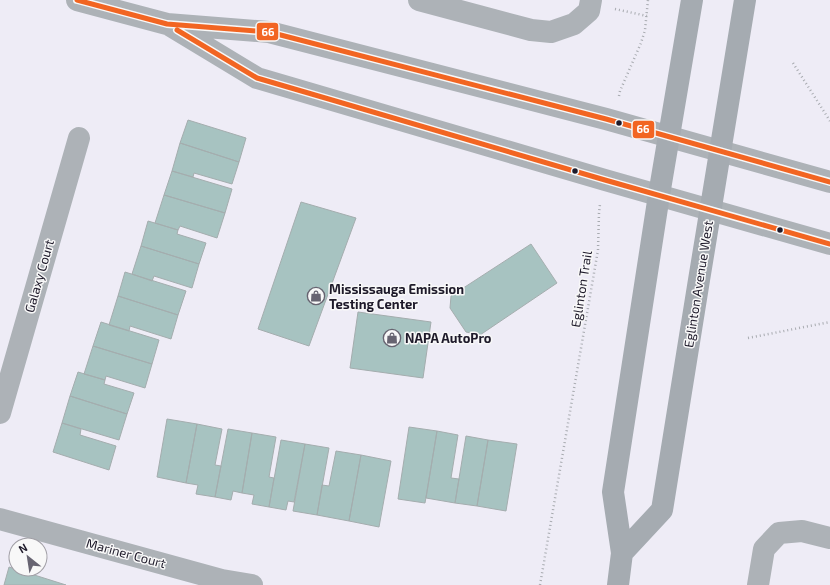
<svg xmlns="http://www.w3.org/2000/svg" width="830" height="585" font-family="'Exo 2',sans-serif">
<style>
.building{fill:#a7c3c1;stroke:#a4adae}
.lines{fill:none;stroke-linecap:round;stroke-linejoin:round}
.path{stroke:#a8abb0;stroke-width:2.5;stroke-dasharray:1 3;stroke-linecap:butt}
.minor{stroke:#adb2b7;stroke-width:22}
.tertiary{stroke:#adb2b7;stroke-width:22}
.primary{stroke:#a5abb1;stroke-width:22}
.bus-1-casing{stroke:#f8f8f8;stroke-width:8}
.bus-1{stroke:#f26522;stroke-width:5}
.bus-dot{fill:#1e1a2a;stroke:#f8f8f8;stroke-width:1.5}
.labels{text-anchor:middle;stroke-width:3;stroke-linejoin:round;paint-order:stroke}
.street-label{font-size:13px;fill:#1e1a2a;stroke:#f8f8f8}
.poi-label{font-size:13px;font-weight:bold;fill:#1e1a2a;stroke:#f8f8f8;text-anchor:start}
.line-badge{stroke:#f8f8f8;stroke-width:1.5}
.badge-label{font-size:11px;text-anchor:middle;font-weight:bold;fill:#fff}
</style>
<rect width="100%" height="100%" fill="#eeecf6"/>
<path class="building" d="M188,120L246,138L239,162L180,143Z
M180,143L239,162L232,184L194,173L193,177L172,171Z
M172,171L232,189L225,213L164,195Z
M164,195L225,213L217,238L180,226L178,230L155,223Z
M301,202L356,218L309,346L258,329Z
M148,221L178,230L177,234L206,243L199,264L141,246Z
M531,244L557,283L480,335L466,332L450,308L451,296Z
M141,246L199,264L192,288L154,276L152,281L132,274Z
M125,272L186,291L178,315L118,296Z
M118,296L178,315L171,339L130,326L129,331L109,325Z
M358,312L431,322L423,378L350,368Z
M101,322L159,340L152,364L93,346Z
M93,346L152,364L145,388L106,376L105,380L84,374Z
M78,372L105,380L104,384L134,393L127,414L70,396Z
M70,396L127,414L119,440L62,423Z
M167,419L197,424L186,483L157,477Z
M62,423L81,429L80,435L116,446L109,470L53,452Z
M197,424L222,429L215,465L221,466L215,497L196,494L198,485L186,483Z
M409,427L437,431L425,503L398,499Z
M228,429L252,433L242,493L233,491L231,500L215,497Z
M437,431L458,435L451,478L459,479L455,503L426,498Z
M252,433L276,437L269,477L274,478L269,507L252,504L254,495L242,493Z
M466,436L488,440L477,506L455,503Z
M281,440L305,444L294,502L288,501L286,510L269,507Z
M488,440L517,444L506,511L477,506Z
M305,444L329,448L317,515L293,511Z
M336,451L361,455L349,521L317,515L322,485L329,486Z
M361,455L391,461L379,527L349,521Z
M9,567L66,585H4Z"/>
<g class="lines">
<path class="path" d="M615,9L647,16
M793,63L830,121
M619,96L620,91L641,43L645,30L648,0
M748,338L830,322
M540,585L598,250L599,213L600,204"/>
<path class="minor" d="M419,0L531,30L551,32L574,24L589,11L591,0
M0,413L79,138
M0,519L222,580L252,585
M758,585L764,549L779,533L802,531L830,538"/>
<path class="tertiary" d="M77,0L167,24L269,32L606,119L830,182
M171,26L257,78L605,180L830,244"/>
<path class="primary" d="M622,553L662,510L699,280L745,0
M618,585L622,553L613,492L659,195L692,0"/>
<defs>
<path id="bus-1" d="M77,0L167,24L269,32L606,119L830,182
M177,30L257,78L605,180L830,244"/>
</defs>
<use href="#bus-1" class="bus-1-casing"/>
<use href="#bus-1" class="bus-1"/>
</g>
<defs>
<symbol id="shop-ring" viewBox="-11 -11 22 22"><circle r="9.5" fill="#f8f8f8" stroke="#676471" stroke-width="1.5"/><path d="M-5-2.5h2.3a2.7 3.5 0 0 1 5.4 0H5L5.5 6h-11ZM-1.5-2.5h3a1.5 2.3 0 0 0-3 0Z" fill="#676471"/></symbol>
</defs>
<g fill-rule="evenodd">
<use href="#shop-ring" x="306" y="286" width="20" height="20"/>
<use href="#shop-ring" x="382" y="328" width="20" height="20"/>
</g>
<g class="bus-dot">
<circle cx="619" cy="123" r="3.5"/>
<circle cx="575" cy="171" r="3.5"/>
<circle cx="780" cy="230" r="3.5"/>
</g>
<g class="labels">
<g class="street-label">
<text transform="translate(39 276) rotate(-74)" y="5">Galaxy Court</text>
<text transform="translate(698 284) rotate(-81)" y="5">Eglinton Avenue West</text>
<text transform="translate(581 289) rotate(-81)" y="5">Eglinton Trail</text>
<text transform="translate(126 553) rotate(15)" y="5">Mariner Court</text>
</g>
<g class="poi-label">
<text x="329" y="294">Mississauga Emission<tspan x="329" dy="15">Testing Center</tspan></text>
<text x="405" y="343">NAPA AutoPro</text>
</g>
</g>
<g class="line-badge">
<rect x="256" y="22" width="23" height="19" rx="4" fill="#f26522"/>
<rect x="632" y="120" width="23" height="19" rx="4" fill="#f26522"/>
</g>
<g class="badge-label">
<text x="268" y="36">66</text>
<text x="643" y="133">66</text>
</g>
<g transform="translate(28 557) rotate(330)"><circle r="19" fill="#f8f8f8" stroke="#a19fa6"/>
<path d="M0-3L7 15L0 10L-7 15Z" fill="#676471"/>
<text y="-6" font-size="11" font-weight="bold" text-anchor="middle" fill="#1e1a2a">N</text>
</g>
</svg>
